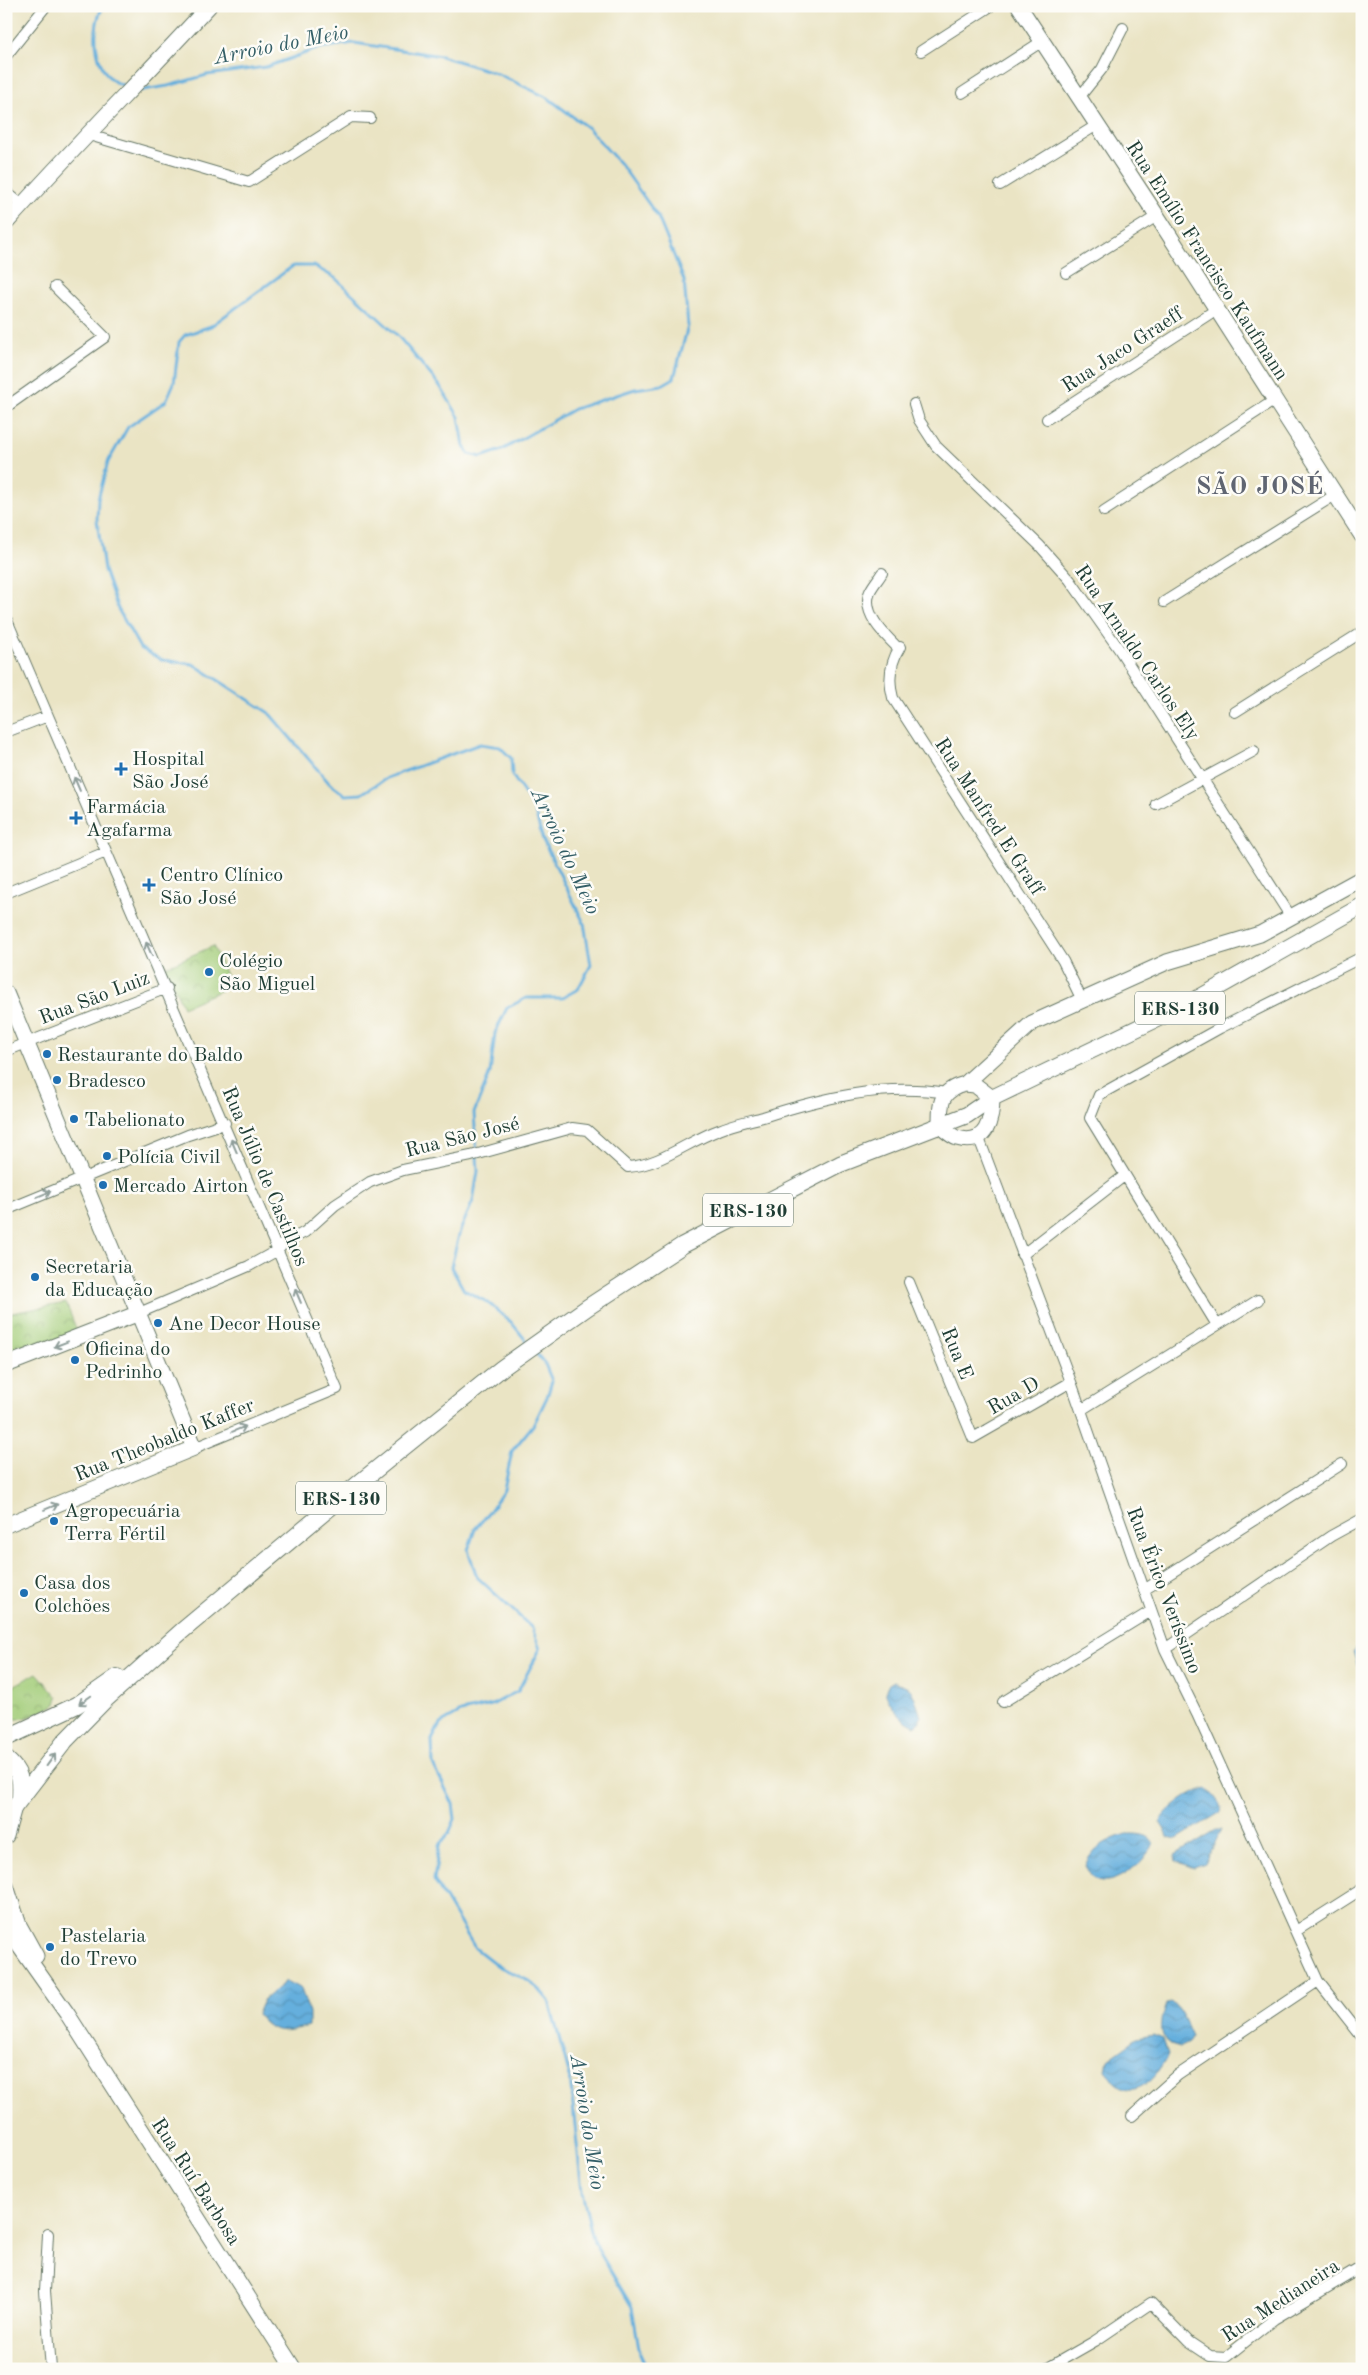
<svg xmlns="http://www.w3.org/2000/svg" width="1368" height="2375" font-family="'Old Standard TT',serif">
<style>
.park{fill:url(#park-crowns);stroke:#608456}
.water{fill:url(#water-waves);stroke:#427688}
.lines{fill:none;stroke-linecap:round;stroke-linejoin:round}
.stream{stroke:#65afdd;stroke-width:3}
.street-casing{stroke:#676;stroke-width:12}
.secondary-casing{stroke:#676;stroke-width:17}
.primary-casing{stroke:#676;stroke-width:18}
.street{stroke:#fff;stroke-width:10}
.secondary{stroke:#fff;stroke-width:15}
.primary{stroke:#fff;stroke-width:16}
.oneway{stroke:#8f9e9a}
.poi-dot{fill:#1f6fb2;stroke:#fdfcf7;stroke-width:2}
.labels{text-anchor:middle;stroke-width:5;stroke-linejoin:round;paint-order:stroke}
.shield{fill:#fdfcf7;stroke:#62766e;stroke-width:1}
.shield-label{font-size:19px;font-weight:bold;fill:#1f3d34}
.street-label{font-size:20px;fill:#1f3d34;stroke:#fdfcf7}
.poi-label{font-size:20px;fill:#1f3d34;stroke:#fdfcf7;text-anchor:start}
.water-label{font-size:21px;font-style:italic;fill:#345f67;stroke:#fdfcf7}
.district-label{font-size:25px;font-weight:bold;letter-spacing:1px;fill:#5f6572;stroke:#fdfcf7}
</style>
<defs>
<pattern id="park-crowns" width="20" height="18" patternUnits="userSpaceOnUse" patternTransform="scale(1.25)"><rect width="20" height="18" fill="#a2cc78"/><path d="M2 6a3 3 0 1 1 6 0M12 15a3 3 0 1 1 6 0" fill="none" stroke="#83a763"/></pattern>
<pattern id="water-waves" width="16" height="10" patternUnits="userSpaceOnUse" patternTransform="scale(1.25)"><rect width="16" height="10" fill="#65afdd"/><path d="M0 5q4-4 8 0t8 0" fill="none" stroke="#5390b4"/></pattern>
</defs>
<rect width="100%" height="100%" fill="#fdfcf7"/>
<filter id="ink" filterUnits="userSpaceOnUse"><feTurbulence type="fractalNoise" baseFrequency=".02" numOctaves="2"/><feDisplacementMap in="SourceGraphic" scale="10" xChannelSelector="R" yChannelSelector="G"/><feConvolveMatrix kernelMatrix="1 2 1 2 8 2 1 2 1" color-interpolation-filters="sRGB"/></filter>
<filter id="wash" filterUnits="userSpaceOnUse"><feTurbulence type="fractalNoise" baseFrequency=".0096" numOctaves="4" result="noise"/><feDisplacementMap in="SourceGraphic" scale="20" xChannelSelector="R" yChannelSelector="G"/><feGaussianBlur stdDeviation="1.12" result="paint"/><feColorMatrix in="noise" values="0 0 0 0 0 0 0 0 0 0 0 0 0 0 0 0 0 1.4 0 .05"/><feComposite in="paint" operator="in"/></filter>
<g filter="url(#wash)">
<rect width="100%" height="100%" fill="#eae4c4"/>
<path class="park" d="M213,946L231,986L183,1007L165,967Z
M66,1303L78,1333L6,1359V1314Z
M37,1673L58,1697L56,1704C39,1714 26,1721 6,1719V1690Z"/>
<path class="water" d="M1362,1640V1681L1353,1651Z
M894,1681L910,1689L915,1698L921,1717L919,1723L915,1726C900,1719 891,1708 885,1692L889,1684Z
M1207,1788L1222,1806L1221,1812L1177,1839L1168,1837L1159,1822C1168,1807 1190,1792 1207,1788Z
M1216,1830H1221L1205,1864L1194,1868L1176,1861L1175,1855Z
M1126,1834C1136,1834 1150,1833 1154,1844C1149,1858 1118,1884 1102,1881C1098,1881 1094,1878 1091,1876L1085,1866C1092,1847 1108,1840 1126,1834Z
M286,1981L301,1989L309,2012V2026C284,2032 275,2036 257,2014L263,2000Z
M1171,2002L1181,2013L1192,2037L1189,2043L1179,2048C1155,2042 1161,2020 1167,2003Z
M1153,2035L1163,2039L1168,2054C1163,2068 1145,2092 1128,2089C1118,2087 1112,2078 1106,2071L1108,2059L1137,2038Z"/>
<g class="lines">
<path class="stream" d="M104,6C90,24 94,69 115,82C119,84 123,85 127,87
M137,91L168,86L207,75L266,67L320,48L354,43L441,56L496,73L548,98L588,128L622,166L658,217L684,280L688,326L674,378L662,385L635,389L574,409L502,450L481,457L469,454L464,446L459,417L440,386L398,336L335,278L314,266H293L211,326L185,335L179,342L174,383L166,401L128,427L108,462L98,499L97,520L104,570L118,609L140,648L162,660L193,664L269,713L330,784L345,795L361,794L389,777L480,744L500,747L511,758L512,775L534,808L543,840L584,923L591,965L578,989L562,998H526L507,1008L495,1033L490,1073L474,1113L478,1171L473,1201L460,1231L451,1267L464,1290L487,1302L511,1322L528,1343
M535,1352L545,1364L552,1381L547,1397L534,1424L512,1451L504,1490L487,1515L475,1529L468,1550L477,1577L532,1628L540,1649L518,1691L492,1705L461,1712L440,1724L432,1740L433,1764L453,1804L455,1819L449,1833L439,1845L434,1880L475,1948L498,1966L525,1979L538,1988L549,2001L570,2077L582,2192L594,2243L632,2307L640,2354L647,2369"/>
</g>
</g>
<g filter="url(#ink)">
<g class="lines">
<defs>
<path id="street" d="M921,51L991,6
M6,56L46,6
M962,93L1041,42
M1078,99L1102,69L1123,28
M89,135L249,182L351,117L370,118
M1000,185L1097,125
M6,192L22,205
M1066,273L1157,216
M914,404L919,420L936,446L1039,545L1070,580L1119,649L1291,917
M6,407L105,337L55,287
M1047,419L1217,309
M1104,511L1275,400
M882,573C878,580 871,587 869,594C863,615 885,635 898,648
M1164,602L1335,495
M6,618L337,1389L194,1448
M900,647C890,663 888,680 893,698L1063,961L1082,1000
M1235,712L1362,632
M6,732L48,716
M1156,804L1254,751
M6,893L106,852
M6,1051L167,988
M975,1138L980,1141L1071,1382L1165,1649L1197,1714L1318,1981L1362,2037
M6,1210L188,1135L225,1123
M1022,1255L1124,1176
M909,1282L973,1438L1071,1382
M139,1313L249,1266L278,1250L284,1243L305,1232L335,1205L370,1182L403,1170L471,1156L572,1128L587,1130L628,1167C661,1165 688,1141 719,1130C733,1124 748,1121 763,1117C822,1098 884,1083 946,1093
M1217,1325L1090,1118L1099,1095L1220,1028L1362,957
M1081,1410L1258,1300
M1144,1590L1342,1464
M1165,1649L1331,1536L1362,1519
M1003,1702L1151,1611
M1296,1931L1362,1889
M1132,2116L1178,2075L1318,1981
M48,2234L45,2291L51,2369
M1046,2369L1095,2341L1151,2303L1189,2342L1210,2356L1226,2357L1274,2319L1362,2267"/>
<path id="secondary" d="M1019,6L1157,216L1362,536
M6,223C72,149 142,79 209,6
M6,993L194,1448L6,1525
M965,1084L1032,1023L1167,962L1260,934L1362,878
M965,1084L975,1085L992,1098C992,1119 987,1147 957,1138C951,1136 945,1130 940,1126C940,1103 940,1090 965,1084Z
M6,1365L139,1313
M6,1836L14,1807
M6,1886L19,1925L36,1956
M6,1922L8,1930L68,2015L294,2369"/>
<path id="primary" d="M6,1738L77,1705L117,1677
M6,1759C21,1772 21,1779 20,1798
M6,1812L14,1807L65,1741L105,1700L182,1631L363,1480L502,1368L588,1307L683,1245L840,1164L967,1115L992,1098L1190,1003L1362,906"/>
</defs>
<use href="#street" class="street-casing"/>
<use href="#secondary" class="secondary-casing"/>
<use href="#primary" class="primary-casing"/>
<use href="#street" class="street"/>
<use href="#secondary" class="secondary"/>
<use href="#primary" class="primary"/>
</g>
<defs><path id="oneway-shaft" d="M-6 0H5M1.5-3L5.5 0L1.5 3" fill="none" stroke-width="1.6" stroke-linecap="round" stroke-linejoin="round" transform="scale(1.25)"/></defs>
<g class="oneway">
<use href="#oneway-shaft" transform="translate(77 784) rotate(-113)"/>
<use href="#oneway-shaft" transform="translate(149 949) rotate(-114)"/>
<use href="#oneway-shaft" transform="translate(234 1146) rotate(-113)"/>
<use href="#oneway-shaft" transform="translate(44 1194) rotate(-23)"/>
<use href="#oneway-shaft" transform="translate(298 1296) rotate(-113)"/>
<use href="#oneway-shaft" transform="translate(61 1344) rotate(159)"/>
<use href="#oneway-shaft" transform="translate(239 1429) rotate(-22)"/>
<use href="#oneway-shaft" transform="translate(51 1507) rotate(-22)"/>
<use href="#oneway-shaft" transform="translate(85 1700) rotate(145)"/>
<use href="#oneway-shaft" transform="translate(51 1760) rotate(-54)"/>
</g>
</g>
<g class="poi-dot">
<path d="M118.5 761.5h5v5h5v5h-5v5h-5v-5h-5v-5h5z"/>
<path d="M73.5 810.5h5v5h5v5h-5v5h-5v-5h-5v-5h5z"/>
<path d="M146.5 877.5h5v5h5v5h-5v5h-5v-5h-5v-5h5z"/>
<circle cx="209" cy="972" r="5"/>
<circle cx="47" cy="1054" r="5"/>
<circle cx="57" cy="1080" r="5"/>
<circle cx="74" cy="1119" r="5"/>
<circle cx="107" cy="1156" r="5"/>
<circle cx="103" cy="1185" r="5"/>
<circle cx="35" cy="1277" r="5"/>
<circle cx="158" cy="1323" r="5"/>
<circle cx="75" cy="1360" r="5"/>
<circle cx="54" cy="1521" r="5"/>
<circle cx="24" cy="1593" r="5"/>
<circle cx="50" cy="1947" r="5"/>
</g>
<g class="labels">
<g class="shield">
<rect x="1135" y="991.5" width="90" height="33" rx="4"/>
<rect x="703" y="1193.5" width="90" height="33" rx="4"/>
<rect x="296" y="1481.5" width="90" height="33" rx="4"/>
</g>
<g class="shield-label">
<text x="1180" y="1015">ERS-130</text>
<text x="748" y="1217">ERS-130</text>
<text x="341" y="1505">ERS-130</text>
</g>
<g class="street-label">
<text transform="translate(1208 260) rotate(57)" y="7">Rua Emílio Francisco Kaufmann</text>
<text transform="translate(1122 349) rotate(-33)" y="7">Rua Jaco Graeff</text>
<text transform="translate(1138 652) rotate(56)" y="7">Rua Arnaldo Carlos Ely</text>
<text transform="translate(990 816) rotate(57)" y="7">Rua Manfred E Graff</text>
<text transform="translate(94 997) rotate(-21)" y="7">Rua São Luiz</text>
<text transform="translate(462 1136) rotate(-14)" y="7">Rua São José</text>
<text transform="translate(266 1176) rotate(67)" y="7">Rua Júlio de Castilhos</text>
<text transform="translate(958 1353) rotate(68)" y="7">Rua E</text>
<text transform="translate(1013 1395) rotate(-30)" y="7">Rua D</text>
<text transform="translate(164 1439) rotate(-22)" y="7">Rua Theobaldo Kaffer</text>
<text transform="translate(1165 1590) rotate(69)" y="7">Rua Érico Veríssimo</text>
<text transform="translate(197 2181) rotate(57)" y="7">Rua Ruí Barbosa</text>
<text transform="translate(1280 2300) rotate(-33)" y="7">Rua Medianeira</text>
</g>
<g class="poi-label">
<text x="132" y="765">Hospital<tspan x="132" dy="23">São José</tspan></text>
<text x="86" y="813">Farmácia<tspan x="86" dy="23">Agafarma</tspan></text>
<text x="160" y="881">Centro Clínico<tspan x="160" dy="23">São José</tspan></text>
<text x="219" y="967">Colégio<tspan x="219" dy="23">São Miguel</tspan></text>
<text x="57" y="1061">Restaurante do Baldo</text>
<text x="67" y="1087">Bradesco</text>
<text x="84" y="1126">Tabelionato</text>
<text x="117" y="1163">Polícia Civil</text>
<text x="113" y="1192">Mercado Airton</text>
<text x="45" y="1273">Secretaria<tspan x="45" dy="23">da Educação</tspan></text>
<text x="168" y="1330">Ane Decor House</text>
<text x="85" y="1355">Oficina do<tspan x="85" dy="23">Pedrinho</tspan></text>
<text x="64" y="1517">Agropecuária<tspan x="64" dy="23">Terra Fértil</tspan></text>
<text x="34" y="1589">Casa dos<tspan x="34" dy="23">Colchões</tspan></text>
<text x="60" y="1942">Pastelaria<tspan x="60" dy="23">do Trevo</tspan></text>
</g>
<g class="water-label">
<text transform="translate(281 44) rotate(-11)" y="7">Arroio do Meio</text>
<text transform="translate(566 851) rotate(65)" y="7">Arroio do Meio</text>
<text transform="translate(588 2122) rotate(81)" y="7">Arroio do Meio</text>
</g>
<g class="district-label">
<text x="1260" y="494">SÃO JOSÉ</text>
</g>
</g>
<rect width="1368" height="2375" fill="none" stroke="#fdfcf7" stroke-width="25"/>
</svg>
